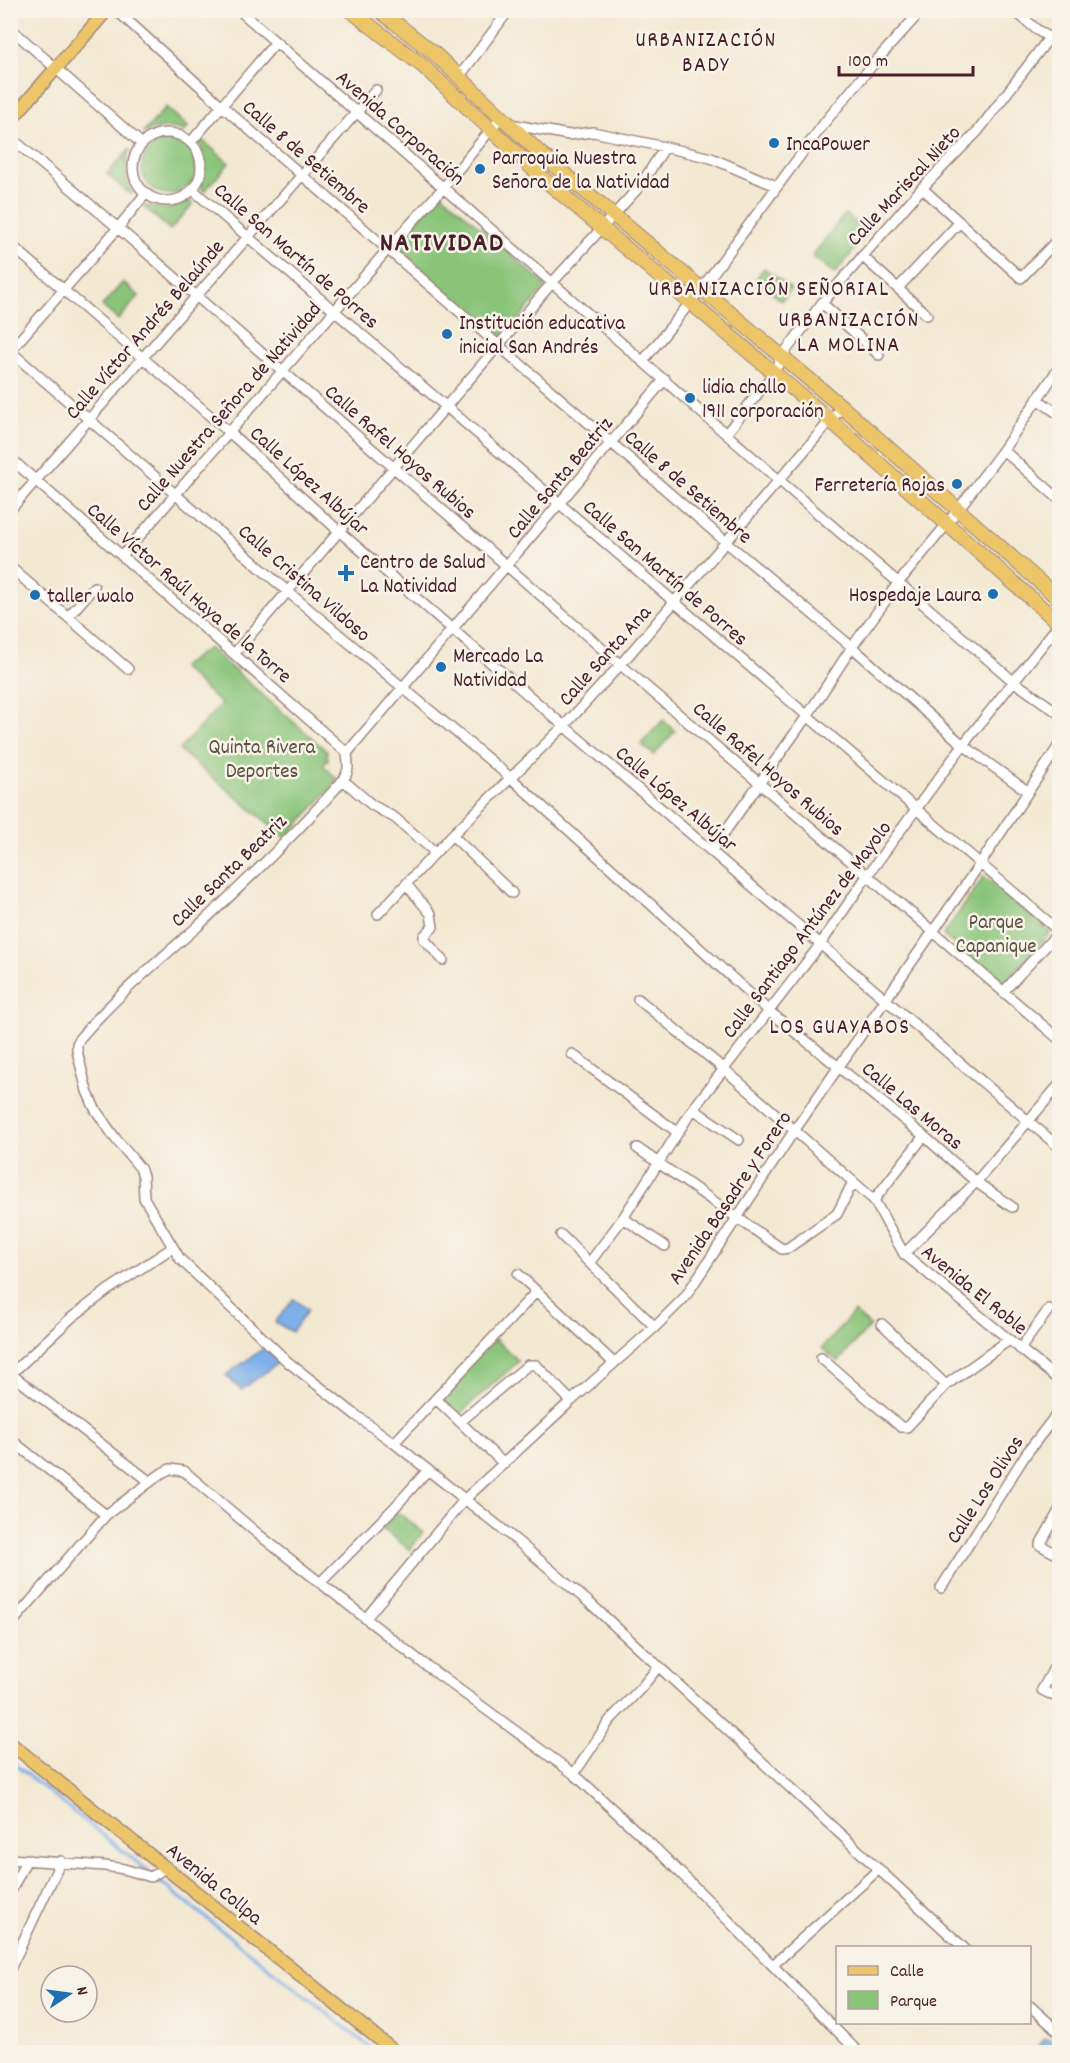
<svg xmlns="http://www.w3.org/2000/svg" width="1070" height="2063" font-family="Dekko,sans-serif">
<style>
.green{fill:#89c479;stroke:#6a7252;stroke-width:1.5}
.water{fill:#7eb0ea;stroke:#64688a;stroke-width:1.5}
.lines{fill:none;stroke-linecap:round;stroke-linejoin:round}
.stream{stroke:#7eb0ea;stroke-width:3}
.minor-casing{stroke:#9e847f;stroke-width:12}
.major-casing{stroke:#9e847f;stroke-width:15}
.highway-casing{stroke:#9e847f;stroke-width:16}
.minor{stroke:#fff;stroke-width:9}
.major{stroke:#edc569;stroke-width:12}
.highway{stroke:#edc569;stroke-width:14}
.poi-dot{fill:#1f6fb2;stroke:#f7f3e8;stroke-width:2}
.labels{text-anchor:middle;stroke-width:5;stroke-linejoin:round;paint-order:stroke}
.street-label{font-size:21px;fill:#4a1f2b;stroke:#f7f3e8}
.poi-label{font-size:21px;fill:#4a1f2b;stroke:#f7f3e8;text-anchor:start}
.park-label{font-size:21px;fill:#5d5142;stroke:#f7f3e8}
.neighbourhood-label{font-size:22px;letter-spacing:1.5px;fill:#4a1f2b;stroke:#f7f3e8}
.district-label{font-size:27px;font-weight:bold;letter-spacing:1.5px;fill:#4a1f2b;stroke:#f7f3e8}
</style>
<rect width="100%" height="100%" fill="#f7f3e8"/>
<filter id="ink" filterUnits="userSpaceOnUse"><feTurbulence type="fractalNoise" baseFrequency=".0167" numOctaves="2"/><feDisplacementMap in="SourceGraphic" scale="12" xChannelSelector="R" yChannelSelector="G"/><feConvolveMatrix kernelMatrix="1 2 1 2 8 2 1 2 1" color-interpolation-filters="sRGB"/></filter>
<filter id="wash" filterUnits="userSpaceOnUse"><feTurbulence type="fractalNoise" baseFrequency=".008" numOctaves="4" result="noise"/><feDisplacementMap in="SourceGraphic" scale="24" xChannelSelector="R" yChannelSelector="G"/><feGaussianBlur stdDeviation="1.35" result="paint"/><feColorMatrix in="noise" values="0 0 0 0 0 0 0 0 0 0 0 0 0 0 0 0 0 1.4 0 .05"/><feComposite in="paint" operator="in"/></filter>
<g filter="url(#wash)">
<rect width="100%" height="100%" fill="#f3e9d3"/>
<path class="green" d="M166,107L188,127L185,132C170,125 159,128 143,133Z
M200,138L229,163L204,192L201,187L206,162L199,143Z
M142 167a27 27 0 1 1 54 0a27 27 0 1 1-54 0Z
M130,149C124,166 125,177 132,194H130L107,174Z
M441,193L547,286L500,340L394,244Z
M190,201L193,204L170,230L142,205L169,209Z
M845,214L868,232L835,274L812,256Z
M764,268L791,289L782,301L755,280Z
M123,282L139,296L118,320L102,306Z
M209,648L327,751L328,760L323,765L338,780L286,838L179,750L221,704L181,667Z
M663,720L675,731L654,755L641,744Z
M984,876L1051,932L1002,985L943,935Z
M854,1312L870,1326L838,1362L822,1348Z
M495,1339L519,1361L456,1417L439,1398Z
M397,1512L423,1532L410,1550L381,1528Z"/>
<path class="water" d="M294,1299L308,1310L292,1332L275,1322Z
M264,1348L279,1362L241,1390L226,1375Z
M1045,2038H1049L1059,2047V2052H1033Z"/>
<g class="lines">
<path class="stream" d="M10,1761L148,1871
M159,1881L371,2048"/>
</g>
</g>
<g filter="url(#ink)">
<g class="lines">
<defs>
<path id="minor" d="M116,10L222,106L726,542L852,647L963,745L1027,791
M239,10L780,481L1013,681L1060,714
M1014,10L1036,29L1060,45
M10,28L142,144
M459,77L509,10
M510,124L569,135L593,132L665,147L711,158L776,186
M133 167a34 34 0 1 1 68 0a34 34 0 1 1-68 0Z
M10,137L118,228L615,660L1060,1040
M191,142L276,42
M922,188L1021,278L1060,237
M193,190L1060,932
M10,244L229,432L340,532L564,726L1060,1148
M862,256L927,315
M898,288L959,223
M822,303L879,355
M10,351L287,591L511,778L769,1011L924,1136L976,1182L1012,1207
M10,351L118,228L146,193
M643,361L702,288L825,122L875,62L922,10
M665,379L347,753C348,764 350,771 343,780C298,832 248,880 197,927C156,963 116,996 80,1038L77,1044V1051L87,1091L95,1109L115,1138L140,1168L143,1176L144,1198L180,1259L288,1362L357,1416L394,1443L516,1540L592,1605L964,1948
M1037,399L1060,415
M726,434L774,373L782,356L822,303L922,188L978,131L1049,38
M1003,450L1060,500
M10,458L347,753
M10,510L376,90
M123,555L388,249L443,188L501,117
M10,567L128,669
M68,617L94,587
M234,654L551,284L640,186L665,147
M343,780L372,805L395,818L435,852
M452,835L512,893
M712,850L807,716L852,647L899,582L947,524L1003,450L1060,366
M406,884L431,914L433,927L424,936V939L443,960
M378,914L452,835L564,726L621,664L842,407
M1003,992L1059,932
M638,999L724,1069L874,1200L904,1254L1060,1381
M572,1054L677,1132
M693,1109L739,1140
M637,1148L782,1249L788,1248L837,1214L853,1182
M874,1200L924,1136
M623,1218L665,1246
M561,1235L655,1327
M904,1254L976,1182L1060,1084
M590,1262L623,1218L693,1109L820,945L867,876L963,745L1060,623
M518,1274L614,1363
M882,1324L946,1385
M1020,1349L1049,1309
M821,1358L901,1427H907L946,1385L1009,1340
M436,1399L504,1464
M460,1422L528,1365H536L571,1401
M10,1439L106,1515
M394,1443L536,1292
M149,1481L11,1374L71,1318L108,1290L172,1248
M1060,1509L1040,1545L1060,1556
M320,1583L394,1508L428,1470
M941,1588L1026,1454L1060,1410
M366,1618L464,1500L571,1401L655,1327L685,1297L794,1131L980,864L1060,744
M10,1625L106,1515L162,1473L170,1469L184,1471L258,1534L420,1661L574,1774L655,1848L710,1902L858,2052
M1060,1657L1042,1690L1060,1699
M574,1774L610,1720L641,1688L659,1666
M10,1859L105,1866L124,1869L151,1877L165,1868
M10,1893L27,1859
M773,1965L879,1869
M10,1969L61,1861
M1030,2006L1060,2033"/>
<path id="major" d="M10,121L107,10
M10,1743L395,2052"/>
<path id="highway" d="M350,10L424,67L545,180L830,420L1060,624
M379,10L436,55L542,155L842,407L1060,600"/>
</defs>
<use href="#minor" class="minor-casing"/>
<use href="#major" class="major-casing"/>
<use href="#highway" class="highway-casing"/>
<use href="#minor" class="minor"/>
<use href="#major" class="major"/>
<use href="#highway" class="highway"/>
</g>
</g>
<g class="poi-dot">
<circle cx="774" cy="143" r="6"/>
<circle cx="480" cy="169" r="6"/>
<circle cx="447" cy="334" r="6"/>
<circle cx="690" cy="398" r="6"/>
<circle cx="957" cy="484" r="6"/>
<path d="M343 564h6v6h6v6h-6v6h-6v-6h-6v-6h6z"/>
<circle cx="993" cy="594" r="6"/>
<circle cx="35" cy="595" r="6"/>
<circle cx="441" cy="667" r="6"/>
</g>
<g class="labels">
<g class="street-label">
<text transform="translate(401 127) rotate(41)" y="7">Avenida Corporación</text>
<text transform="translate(307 156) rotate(41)" y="7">Calle 8 de Setiembre</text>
<text transform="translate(903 185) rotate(-47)" y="7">Calle Mariscal Nieto</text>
<text transform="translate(297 255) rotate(41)" y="7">Calle San Martín de Porres</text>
<text transform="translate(144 329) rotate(-49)" y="7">Calle Víctor Andrés Belaúnde</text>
<text transform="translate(228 406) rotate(-49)" y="7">Calle Nuestra Señora de Natividad</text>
<text transform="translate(401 451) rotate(41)" y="7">Calle Rafel Hoyos Rubios</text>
<text transform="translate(559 477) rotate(-50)" y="7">Calle Santa Beatriz</text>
<text transform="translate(310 480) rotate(42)" y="7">Calle López Albújar</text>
<text transform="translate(689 486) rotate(41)" y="7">Calle 8 de Setiembre</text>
<text transform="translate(666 572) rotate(41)" y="7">Calle San Martín de Porres</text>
<text transform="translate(305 582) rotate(41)" y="7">Calle Cristina Vildoso</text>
<text transform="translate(190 592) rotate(41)" y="7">Calle Víctor Raúl Haya de la Torre</text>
<text transform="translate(604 655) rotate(-48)" y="7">Calle Santa Ana</text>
<text transform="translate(769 768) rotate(41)" y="7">Calle Rafel Hoyos Rubios</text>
<text transform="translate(677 798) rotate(40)" y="7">Calle López Albújar</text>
<text transform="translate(228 870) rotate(-44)" y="7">Calle Santa Beatriz</text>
<text transform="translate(806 929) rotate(-53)" y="7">Calle Santiago Antúnez de Mayolo</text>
<text transform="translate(913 1105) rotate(40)" y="7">Calle Las Moras</text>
<text transform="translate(729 1197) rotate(-56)" y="7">Avenida Basadre y Forero</text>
<text transform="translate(975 1289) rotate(39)" y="7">Avenida El Roble</text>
<text transform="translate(984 1489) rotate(-57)" y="7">Calle Los Olivos</text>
<text transform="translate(215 1883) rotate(39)" y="7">Avenida Collpa</text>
</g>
<g class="poi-label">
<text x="786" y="150">IncaPower</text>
<text x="492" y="164">Parroquia Nuestra<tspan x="492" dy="24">Señora de la Natividad</tspan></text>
<text x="459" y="329">Institución educativa<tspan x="459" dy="24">inicial San Andrés</tspan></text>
<text x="702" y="393">lidia challo<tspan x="702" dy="24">1911 corporación</tspan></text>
<text x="945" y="491" text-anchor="end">Ferretería Rojas</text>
<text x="360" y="568">Centro de Salud<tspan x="360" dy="24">La Natividad</tspan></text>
<text x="981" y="601" text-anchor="end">Hospedaje Laura</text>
<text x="47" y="602">taller walo</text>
<text x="453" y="662">Mercado La<tspan x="453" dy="24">Natividad</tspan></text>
</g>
<g class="park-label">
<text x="262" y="753">Quinta Rivera<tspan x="262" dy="24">Deportes</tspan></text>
<text x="996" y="928">Parque<tspan x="996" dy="24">Capanique</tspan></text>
</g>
<g class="neighbourhood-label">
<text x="706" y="46">URBANIZACIÓN<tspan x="706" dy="25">BADY</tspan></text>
<text x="769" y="295">URBANIZACIÓN SEÑORIAL</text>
<text x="849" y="326">URBANIZACIÓN<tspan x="849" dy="25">LA MOLINA</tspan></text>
<text x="840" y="1033">LOS GUAYABOS</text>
</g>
<g class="district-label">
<text x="442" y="250">NATIVIDAD</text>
</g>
</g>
<rect width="1070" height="2063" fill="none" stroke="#f7f3e8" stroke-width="36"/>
<rect x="836" y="1946" width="195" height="78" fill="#f7f3e8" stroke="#b29e9c" stroke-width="1.5"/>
<rect x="848" y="1966" width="30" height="9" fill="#edc569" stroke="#b29e9c" stroke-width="1.5"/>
<text x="890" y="1976" font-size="18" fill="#4a1f2b">Calle</text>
<rect x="848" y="1991" width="30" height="18" fill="#89c479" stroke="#b29e9c" stroke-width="1.5"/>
<text x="890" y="2006" font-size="18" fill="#4a1f2b">Parque</text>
<g transform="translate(69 1994) rotate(77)"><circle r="28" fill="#f7f3e8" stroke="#b29e9c" stroke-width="1.5"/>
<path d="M0-4.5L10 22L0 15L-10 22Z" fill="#1f6fb2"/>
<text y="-9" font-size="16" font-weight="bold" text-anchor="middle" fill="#4a1f2b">N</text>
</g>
<path d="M839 66v9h134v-9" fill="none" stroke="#4a1f2b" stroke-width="3"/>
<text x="848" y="66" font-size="18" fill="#4a1f2b" stroke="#f7f3e8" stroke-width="4.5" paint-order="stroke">100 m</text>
</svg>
